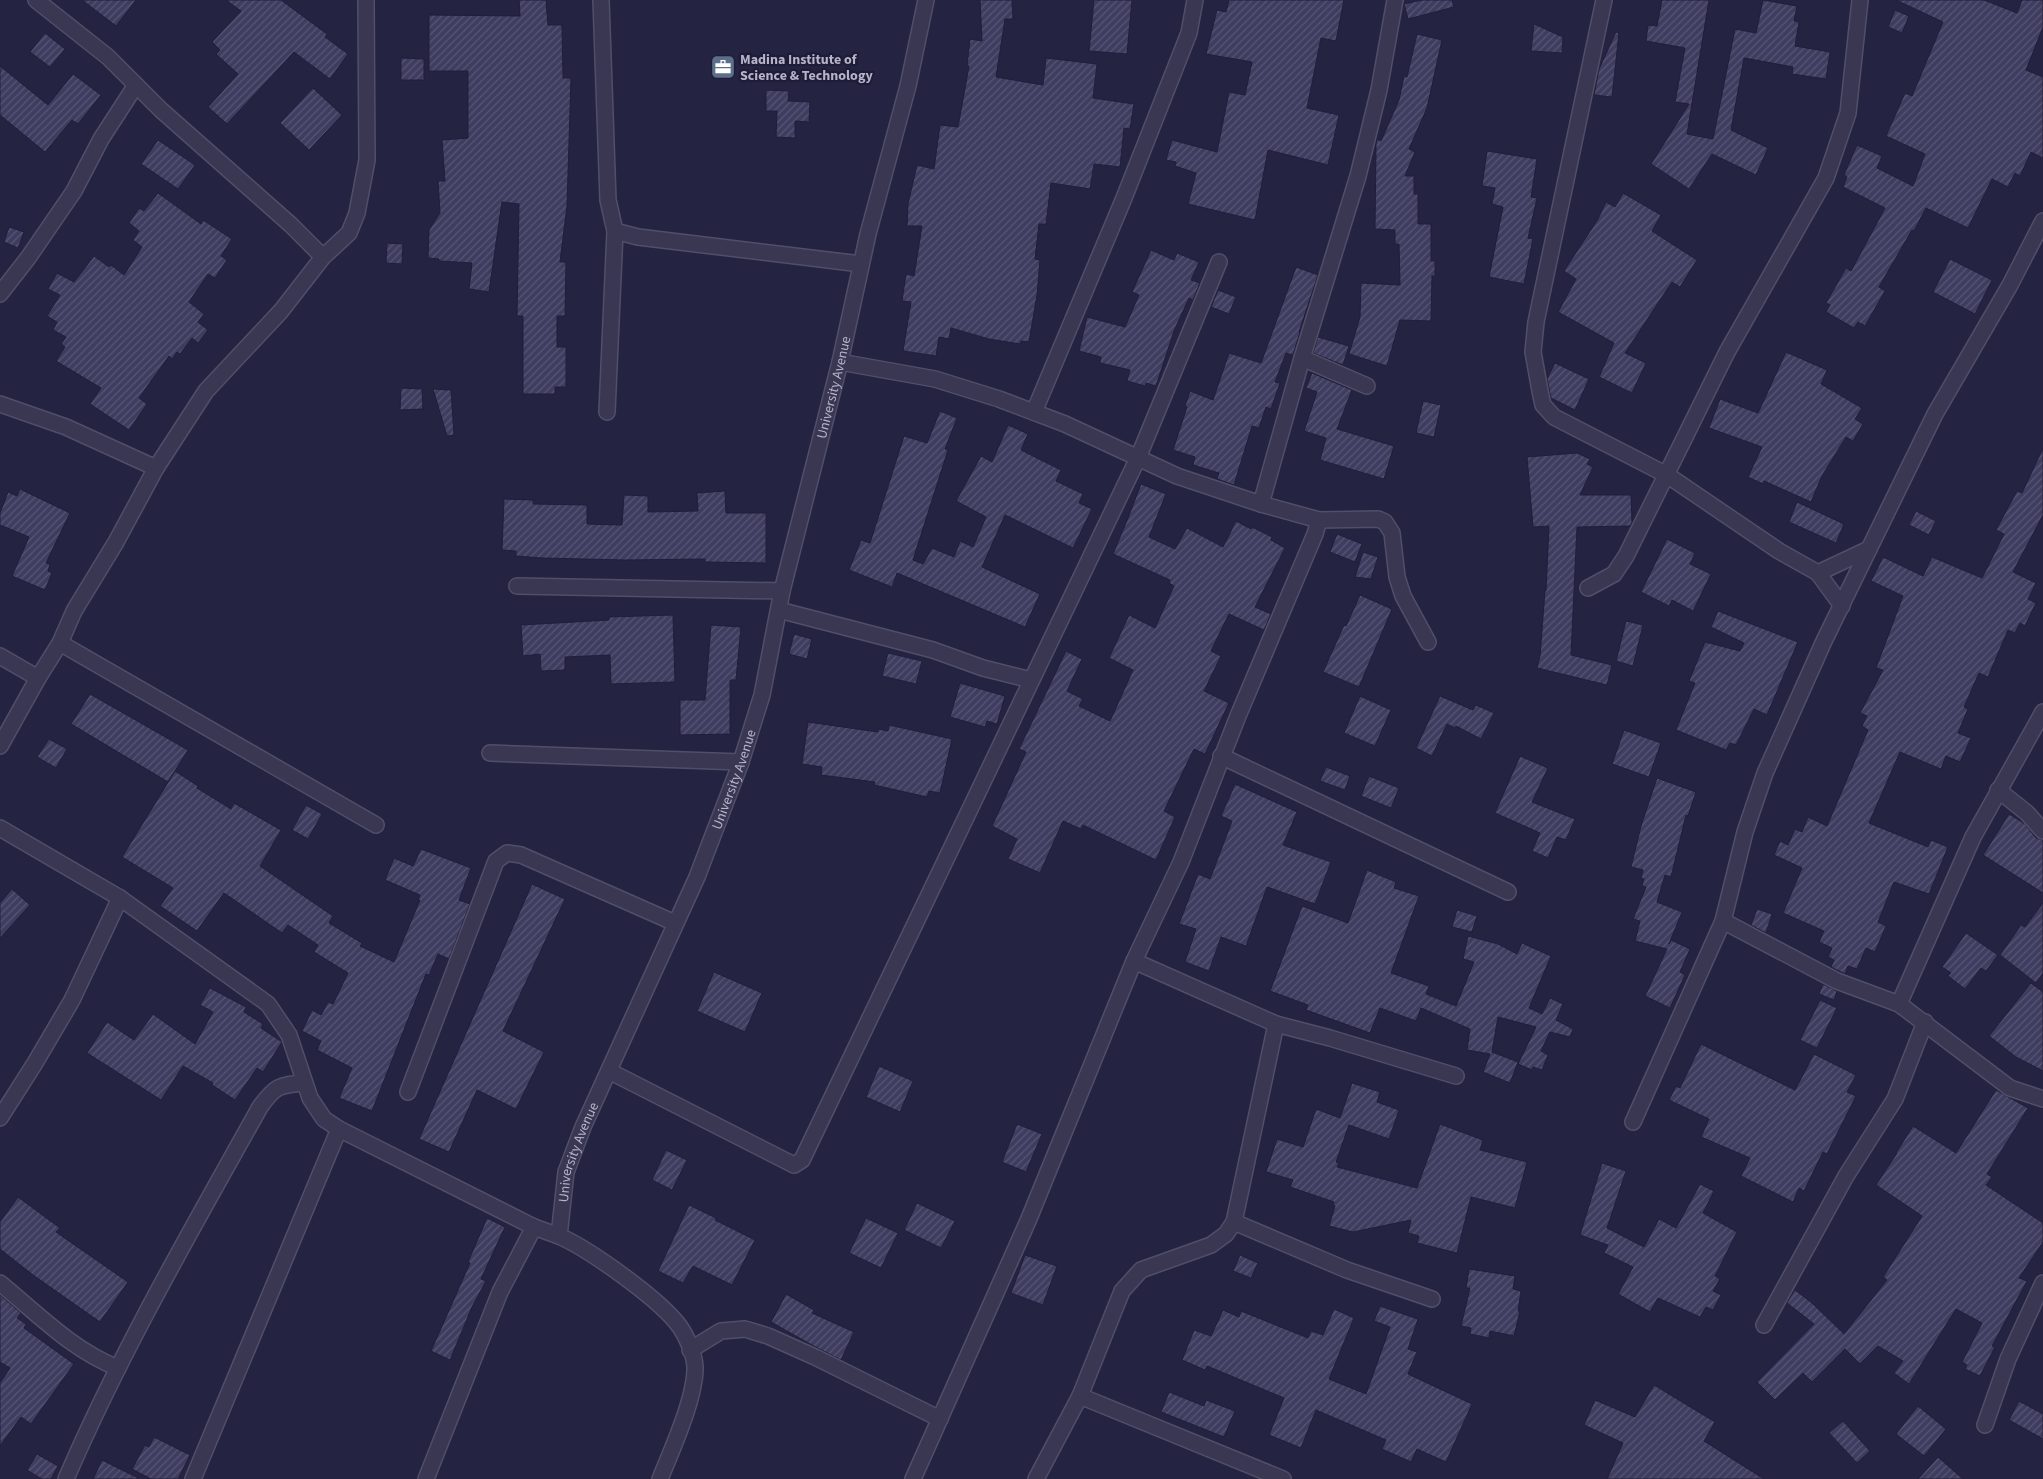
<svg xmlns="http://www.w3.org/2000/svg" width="2043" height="1479" font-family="'Source Sans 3',sans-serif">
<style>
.building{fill:url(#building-hatch);stroke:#201e38}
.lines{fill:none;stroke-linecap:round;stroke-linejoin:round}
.minor-casing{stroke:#514f68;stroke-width:18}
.minor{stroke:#393751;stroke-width:15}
.labels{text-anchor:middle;stroke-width:4.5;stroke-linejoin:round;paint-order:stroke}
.poi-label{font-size:14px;font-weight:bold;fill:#b6b3cb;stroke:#1e1c36;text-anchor:start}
.street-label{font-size:14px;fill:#b6b3cb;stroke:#1e1c36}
</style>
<defs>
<pattern id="building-hatch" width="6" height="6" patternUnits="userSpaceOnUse" patternTransform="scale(1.25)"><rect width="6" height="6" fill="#3e3c5f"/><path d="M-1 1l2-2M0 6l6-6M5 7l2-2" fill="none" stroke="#585675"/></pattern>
</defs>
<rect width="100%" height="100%" fill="#242341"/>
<path class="building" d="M82,0H136L116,26Z
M226,0H281L327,34L325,37L348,54L330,79L294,52L227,124L208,107L238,74L216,54L220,50L212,42L241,11Z
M519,0H546L548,25H562L563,78H571L567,206L560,262H566L565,316H557V347H566V387H555V394H523V316H517L519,204L502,202L489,292L469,289L472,263L439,261V259L428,258L429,230L440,213L438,181H445L442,140L468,138V71H429V15L520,16Z
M980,0H1012L1013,19H1005L996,77L1043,85L1046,58L1097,64L1093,98L1134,104L1130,129L1124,128L1120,167L1094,164L1090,189L1051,183L1046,224H1039L1035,259L1040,260L1037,295L1029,342L1021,341L1020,344L989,339L951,328L949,339L939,337L936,356L903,351L911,302L902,301L906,274L914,276L922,226H907L908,204L917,165L934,169L940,125L958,127L969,66H967L970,39L982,41Z
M1094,0H1132L1127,54L1089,51Z
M1229,0H1344L1336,41L1321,38L1307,108L1339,115L1328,165L1268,150L1255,220L1188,204L1196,173L1175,166L1176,162L1166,160L1172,140L1217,152L1229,92L1245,95L1252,62L1206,54L1217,10L1226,12Z
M1422,0H1452L1454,7L1408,19L1404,4Z
M1662,0H1709L1687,134L1713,139L1735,29L1756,33L1763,0L1797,6L1794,21L1799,22L1795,46L1830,52L1826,79L1792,74L1793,67L1744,58L1731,130L1768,148L1756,175L1712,154L1689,189L1651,164L1689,104L1675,102L1685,48L1646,41L1648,25L1657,26Z
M1896,0H1984L2017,13L2022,0H2043V27L2026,70L2043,77V158L2031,152L2020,176L2015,173L2008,187L1992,179L1968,228L1926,208L1914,231L1912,230L1879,287L1885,291L1865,326L1858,322L1854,328L1826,312L1830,305L1826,303L1846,268L1851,271L1885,208L1843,187L1847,177L1844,175L1857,145L1882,156L1877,168L1913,186L1925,154L1886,136L1905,93L1912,96L1943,22Z
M1895,10L1909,16L1902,33L1888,27Z
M1534,24L1563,37L1562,53L1531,51Z
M1616,32L1619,33L1612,97L1594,95L1599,69Z
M45,33L65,49L50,67L30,52Z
M1417,34L1442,40L1427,108L1409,149L1415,152L1405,176H1414V194H1418V224H1431V261H1435V276H1432L1431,321L1400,320L1387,366L1349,354L1360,317L1361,283L1400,285L1399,244H1395V230L1375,229L1376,144L1377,139L1381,141L1399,100L1404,76L1407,77Z
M401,58L424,59V80H401Z
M0,66L48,105L73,74L101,95L78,124L72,120L45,152L0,115Z
M313,88L342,115L309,150L280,123Z
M766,90L789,91L788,101L810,102L809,122L795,121V138L776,137L777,111H766Z
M158,140L195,165L178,189L141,164Z
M1487,151L1537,159L1531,197L1537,198L1528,238L1533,239L1524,284L1489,277L1503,207L1492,204L1495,188L1482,186Z
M158,193L201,224L203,220L232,239L221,256L227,260L215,278L208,274L189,302L204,314L198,322L208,330L198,343L192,338L180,354L177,352L172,359L169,356L139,398L147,404L129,430L90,404L101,388L56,361L65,347L61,344L66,337L53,330L57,322L47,316L60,295L48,289L57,273L74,282L94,256L109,267L111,265L124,275L142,247L133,240L139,231L129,223L139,208L144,211Z
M1623,193L1661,215L1652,231L1697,260L1680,287L1672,282L1625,353L1646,363L1632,393L1599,377L1614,343L1558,312L1576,279L1564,271L1598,219L1606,202L1615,207Z
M9,227L24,232L18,248L4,242Z
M387,243L403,244L402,264L386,263Z
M1151,250L1174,260L1177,253L1199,262L1191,280L1200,283L1193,300L1189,298L1174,331L1156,386L1146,383L1145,386L1127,381L1130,370L1100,363L1101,357L1079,351L1087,317L1125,327L1139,295L1132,292Z
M1950,259L1992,280L1975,314L1933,292Z
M1296,267L1318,275L1299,332H1300L1293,355L1286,353L1275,382L1280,383L1271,409L1266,407L1259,428L1252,426L1234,485L1217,479L1219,473L1193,465L1195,457L1173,450L1187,407L1185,406L1190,391L1213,400L1229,353L1261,363Z
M1218,290L1236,297L1229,314L1211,307Z
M1318,337L1349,346L1343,365L1313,353Z
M1786,352L1827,370L1821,384L1862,408L1855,419L1863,424L1853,441L1846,437L1822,476L1811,502L1764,481L1763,484L1748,477L1762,447L1709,428L1720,399L1758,413Z
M1555,363L1589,379L1575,410L1551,398L1547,379Z
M1312,373L1352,390L1337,429L1394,446L1384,479L1320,460L1326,438L1304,431L1317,392L1306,388Z
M401,388L422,389L423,409L400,410Z
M433,389L451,390L454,435L447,436Z
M1423,401L1441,405L1434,437L1416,433Z
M940,411L957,418L945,449L948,450L913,560L923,564L932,548L954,557L960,541L973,547L986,517L956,501L981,456L992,462L1008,425L1028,434L1021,450L1061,470L1056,481L1083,494L1079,503L1092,509L1073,548L1005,515L982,567L1040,594L1025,627L897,573L892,587L849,570L861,540L870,543L904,436L927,443Z
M2043,448V515L2013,572L2036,583L2028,599L2036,603L2025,626L2020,623L2015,633L2008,630L1988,677L1979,673L1964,707L1968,709L1958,733L1971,738L1960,762L1946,756L1941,769L1900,752L1869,823L1928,847L1931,840L1948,847L1929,894L1894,882L1878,922L1886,926L1875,952L1866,948L1857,969L1848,966L1845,974L1831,967L1834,960L1828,957L1832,948L1819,942L1824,931L1783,913L1802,868L1774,855L1780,841L1788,845L1795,829L1802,832L1808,817L1827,826L1868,730L1862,726L1867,716L1860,713L1883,670L1876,668L1903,596L1871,581L1883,557L1923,576L1932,557L1982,578L2004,534L1996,530L2017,491L2022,493Z
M1577,453L1590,459L1587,464L1593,467L1580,495H1631L1632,523L1630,526L1577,527L1571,655L1612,665L1607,685L1537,668L1540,656L1545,591H1546L1549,526L1533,527L1527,457Z
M1141,484L1166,494L1149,537L1175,549L1187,528L1223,547L1236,521L1251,529L1252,527L1272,537L1271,540L1285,548L1255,607L1271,614L1264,630L1229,614L1211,651L1221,656L1204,691L1229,703L1205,754L1194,749L1164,811L1175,817L1156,860L1083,825L1081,829L1063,821L1040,873L1008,859L1017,839L992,826L1026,752L1019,749L1066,651L1082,659L1067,691L1083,699L1079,706L1110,721L1133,670L1109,658L1129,615L1155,628L1174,586L1169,583L1170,580L1113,554L1128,518Z
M20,489L70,513L46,563L50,564L48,571L52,573L45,590L12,576L29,537L0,525V513L8,492L17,496Z
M725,491L726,513H766V563L705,562V559L625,560L542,558L516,556V551L502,550L504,499L533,500V504L587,505V524L622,525L624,495L648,496V512L698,511L697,493Z
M1797,502L1844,524L1836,543L1789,522Z
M1916,511L1936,521L1929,535L1909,525Z
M1337,534L1362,544L1355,562L1330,552Z
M1667,539L1695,553L1690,564L1711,574L1693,611L1672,600L1669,606L1641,592Z
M1363,552L1378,557L1371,579L1355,577Z
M1360,595L1392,609L1359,687L1323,672L1344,625L1346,626Z
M1718,611L1798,642L1767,715L1754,709L1736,745L1730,743L1726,750L1676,730L1695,683L1689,681L1705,642L1740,651L1744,643L1711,627Z
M673,615L675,682L611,684L610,655L565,657V670L541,671L540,654L523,656L521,625L609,620V617Z
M1626,621L1643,625L1633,666L1616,661Z
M711,625L741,627L736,680H730V734L680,735V700H705Z
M794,634L812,639L807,659L789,654Z
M888,653L922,661L916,684L882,676Z
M960,683L1005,696L997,724L987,721L985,727L950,717Z
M90,694L188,750L168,782L71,724Z
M1360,696L1391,710L1375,746L1344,733Z
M1440,696L1473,710L1476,705L1494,713L1481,739L1456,726L1455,728L1447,724L1432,756L1416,748Z
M808,722L878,732V729L888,731L889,725L952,739L940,793L929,791L927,797L874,785L875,782L821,775L822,767L802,764Z
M1624,730L1661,743L1649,777L1612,764Z
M49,739L67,749L56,768L37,757Z
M1520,756L1548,768L1532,802L1575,819L1566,840L1557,837L1548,858L1532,851L1540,833L1495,813Z
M1326,767L1350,776L1345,790L1320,781Z
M175,771L198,786L197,788L231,809L234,803L281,830L260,866L333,916L329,923L362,943L360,946L394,962L420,900H418L420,895L385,880L394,858L413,866L421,849L471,868L459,900L470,904L449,959L438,954L429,975L426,974L372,1111L339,1098L352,1068L317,1050L321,1041L302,1031L312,1010L321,1015L328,1002L333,1004L348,973L314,952L318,945L288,925L282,933L224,893L197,931L160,906L173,888L122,857Z
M1369,776L1399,788L1391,808L1361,796Z
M1657,778L1696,792L1688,816L1686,815L1671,877L1665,875L1657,902L1682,912L1669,944L1671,940L1690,949L1680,972L1685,975L1670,1008L1645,996L1667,949L1635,941L1640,921L1633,919L1646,887L1642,886L1644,879L1641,878L1643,870L1631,867L1641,826Z
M1235,784L1297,812L1283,845L1331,862L1315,904L1267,887L1246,946L1221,937L1209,971L1185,962L1196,929L1179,924L1198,874L1210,879L1232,821L1221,816Z
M306,805L322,814L308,839L292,830Z
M2009,814L2025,824L2036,838L2043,840V893L1983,855Z
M1367,870L1396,882L1394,888L1419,896L1391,973L1429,986L1426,994L1456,1006L1474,962L1463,959L1468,936L1498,944L1517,954L1522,943L1551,956L1529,1008L1542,1014L1550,998L1563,1004L1556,1020L1573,1029L1570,1037L1550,1032L1541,1051L1548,1055L1542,1070L1533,1067L1532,1070L1518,1064L1536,1027L1498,1017L1492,1052L1518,1062L1510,1083L1483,1072L1490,1054L1467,1050L1470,1029L1421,1008L1416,1021L1380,1008L1370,1033L1306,1010L1308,1005L1270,991L1302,906L1348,923Z
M532,884L565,899L503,1031L544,1052L516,1109L477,1090L449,1152L419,1139Z
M12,889L30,905L0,938V903Z
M2043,903V973L2036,983L2000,955L2021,925L2025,927Z
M1757,909L1772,914L1766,933L1751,925Z
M1457,910L1477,916L1472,932L1452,927Z
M1966,933L1998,955L1986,971L1981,968L1965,989L1948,976L1951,973L1942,967Z
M714,972L762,993L745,1032L697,1011Z
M2031,983L2043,992V1071L2016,1057L1989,1036Z
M1823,984L1837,991L1834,1000L1819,994Z
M210,988L246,1007L244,1012L263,1024L261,1028L282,1042L263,1072L257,1068L235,1100L212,1085L213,1083L183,1066L161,1100L87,1053L107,1022L134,1040L153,1014L195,1044L213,1012L200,1005Z
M1820,1000L1837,1008L1817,1048L1800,1040Z
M1701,1044L1795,1090L1814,1054L1856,1075L1847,1092L1856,1096L1827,1154L1823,1152L1804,1191L1799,1188L1793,1202L1741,1176L1750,1158L1701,1137L1709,1119L1669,1100L1676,1086L1680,1088Z
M879,1066L913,1081L900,1112L866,1097Z
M1352,1083L1380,1092L1377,1102L1399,1110L1389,1139L1349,1125L1336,1162L1339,1163L1337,1167L1417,1188L1440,1124L1483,1140L1480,1150L1527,1162L1515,1208L1471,1197L1457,1253L1417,1243L1419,1236L1408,1233L1411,1220L1353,1232L1329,1226L1335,1206H1333L1334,1202L1290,1187L1293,1180L1266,1172L1277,1139L1303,1147L1316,1109L1340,1118Z
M1996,1090L2028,1108L1987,1174L1992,1177L1986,1185L2043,1223V1242L2019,1278L2027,1281L1992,1346L1995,1347L1980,1376L1965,1369L1967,1365L1962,1362L1982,1323L1956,1309L1909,1384L1894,1373L1903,1361L1878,1346L1860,1364L1845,1349L1812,1382L1803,1373L1775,1400L1757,1382L1814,1324L1787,1303L1792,1294L1795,1290L1812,1303L1844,1334L1887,1280L1883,1277L1922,1216L1876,1185L1897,1153H1896L1913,1126L1956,1153Z
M1017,1124L1042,1134L1026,1172L1002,1162Z
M666,1150L687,1160L672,1190L652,1180Z
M1602,1163L1626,1171L1607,1228L1644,1247L1659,1219L1676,1228L1700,1184L1714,1191L1703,1213L1737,1232L1715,1276L1720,1279L1713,1291L1721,1295L1713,1310L1706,1307L1700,1317L1658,1298L1650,1312L1618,1294L1633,1267L1604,1253L1608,1245L1580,1235Z
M18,1197L60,1228L56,1232L128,1282L100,1322L33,1275L0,1249V1222Z
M917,1203L955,1221L941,1248L904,1230Z
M689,1205L716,1218L715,1220L755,1240L732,1285L693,1266L683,1283L658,1271Z
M487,1218L505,1227L481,1279L486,1281L472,1307L450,1360L431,1351L470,1263L468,1262Z
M866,1218L898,1233L881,1268L849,1253Z
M1025,1255L1057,1266L1043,1305L1011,1293Z
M1240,1255L1258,1263L1251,1278L1233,1271Z
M1469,1269L1515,1276L1513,1289L1521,1291L1518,1311H1520L1514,1336L1490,1331L1489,1338L1470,1334L1471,1328L1461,1326L1470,1288H1466Z
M786,1294L814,1310L812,1313L854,1332L841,1360L810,1344L771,1322Z
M0,1295L21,1313L17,1318L26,1324L24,1328L74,1364L31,1424L21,1417L0,1446V1383L10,1368L0,1362Z
M1380,1306L1418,1319L1408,1349L1417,1352L1408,1374L1472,1404L1446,1462L1417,1449L1411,1462L1382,1449L1386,1440L1316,1410L1301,1448L1269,1435L1284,1398L1207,1366L1205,1370L1182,1360L1194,1330L1211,1336L1223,1310L1239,1317L1241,1311L1308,1338L1311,1331L1323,1335L1334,1309L1354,1318L1329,1379L1366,1394L1390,1327L1374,1321Z
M1654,1385L1715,1422L1704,1441L1764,1479H1607L1623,1443L1584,1425L1595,1400L1635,1417Z
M1169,1392L1204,1406L1206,1400L1235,1411L1224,1437L1161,1412Z
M2019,1401L2043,1414V1439L2009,1420Z
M1918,1406L1946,1429L1924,1456L1896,1434Z
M1843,1421L1870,1451L1857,1463L1829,1433Z
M154,1437L190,1455L178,1479H151L132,1469L145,1445L149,1447Z
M37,1454L58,1466L51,1479H42L27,1470Z
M1938,1457L1963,1479H1918Z
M102,1460L140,1479H93Z"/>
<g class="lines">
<defs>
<g id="minor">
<path d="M601,0L608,200L615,231L638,237L861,264"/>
<path d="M1604,0L1536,322L1533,352L1540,391L1543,405L1554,417L1667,475L1779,551L1818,573L1842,606"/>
<path d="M323,257L349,233L357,213L367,160L366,0"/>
<path d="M0,294L28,258L74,191L101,139L136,85"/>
<path d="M1302,358L1367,386"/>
<path d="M840,362L935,379L999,399L1065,424L1177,476L1261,504L1319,520L1378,519L1385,522L1392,533L1397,577L1403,596L1428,642"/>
<path d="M0,404L66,427L156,468"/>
<path d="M607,412L615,231"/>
<path d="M1034,412L1124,198L1189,33L1195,0"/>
<path d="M1261,504L1302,358L1358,176L1379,90L1395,0"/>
<path d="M1818,573L1869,549"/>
<path d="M517,586L782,591"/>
<path d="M1588,588L1614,574L1626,556L1727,352L1826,178L1848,113L1860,0"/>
<path d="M779,610L933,650L983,668L1031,680"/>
<path d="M60,643L376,825"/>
<path d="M0,656L38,678L60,643L74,611L116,542L156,468L206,391L281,311L323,257L291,225L161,110L108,57L36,0"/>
<path d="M0,746L38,678"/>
<path d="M490,753L741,762"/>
<path d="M1221,756L1508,892"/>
<path d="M1998,790L2027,813L2043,831"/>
<path d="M0,828L120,898L268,1004L289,1035L310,1098L324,1119L339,1129L534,1227L559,1236"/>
<path d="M1723,921L1837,981L1899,1004L2010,1088L2043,1099"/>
<path d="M1134,961L1276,1024L1330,1038L1456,1076"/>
<path d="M1899,1004L1973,837L2043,712"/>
<path d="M609,1071L794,1165L802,1160L1138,458L1219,262"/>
<path d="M408,1092L496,861L507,853L521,855L675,923"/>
<path d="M0,1118L35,1063L72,1000L120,898"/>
<path d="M1633,1122L1723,921L1745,832L1765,773L1824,641L1935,414L2010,285L2043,221"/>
<path d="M1234,1222L1347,1270L1432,1299"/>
<path d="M0,1283C38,1314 72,1350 118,1368"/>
<path d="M1764,1325L1846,1176L1895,1099L1925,1022"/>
<path d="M690,1350L721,1331L745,1329L768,1336L815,1357L940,1419"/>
<path d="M1080,1396L1283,1479"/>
<path d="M1985,1425L2008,1359L2043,1283"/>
<path d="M66,1479C121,1351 192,1229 260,1107C275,1086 279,1085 304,1083"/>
<path d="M193,1479L339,1129"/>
<path d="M426,1479L500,1292L534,1227"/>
<path id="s1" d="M660,1479C672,1449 696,1397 695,1366C694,1354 687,1337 680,1327C661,1300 589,1249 559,1236L566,1172L583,1127L697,877L741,762L762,695L782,591L840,362L868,234L908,86L926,0"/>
<path d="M913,1479L1028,1221L1134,961L1181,862L1238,716L1315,534L1319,520"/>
<path d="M1036,1479L1080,1396L1122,1291L1141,1270L1211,1245L1226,1234L1234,1222L1276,1024"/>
</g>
</defs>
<use href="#minor" class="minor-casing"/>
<use href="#minor" class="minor"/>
</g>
<defs>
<symbol id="office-square" viewBox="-11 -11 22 22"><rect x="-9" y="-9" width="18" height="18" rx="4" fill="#5c6f8a" stroke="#1e1c36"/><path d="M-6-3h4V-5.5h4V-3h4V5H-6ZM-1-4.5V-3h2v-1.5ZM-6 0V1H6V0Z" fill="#fff"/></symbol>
</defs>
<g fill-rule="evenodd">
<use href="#office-square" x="709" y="53" width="28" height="28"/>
</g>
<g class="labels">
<g class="poi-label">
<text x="740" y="64">Madina Institute of<tspan x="740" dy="16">Science &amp; Technology</tspan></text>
</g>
<g class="street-label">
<text dy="5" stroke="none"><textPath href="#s1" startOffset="1210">University Avenue</textPath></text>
<text dy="5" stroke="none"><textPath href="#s1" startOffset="805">University Avenue</textPath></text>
<text dy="5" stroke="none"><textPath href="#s1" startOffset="400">University Avenue</textPath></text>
</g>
</g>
</svg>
